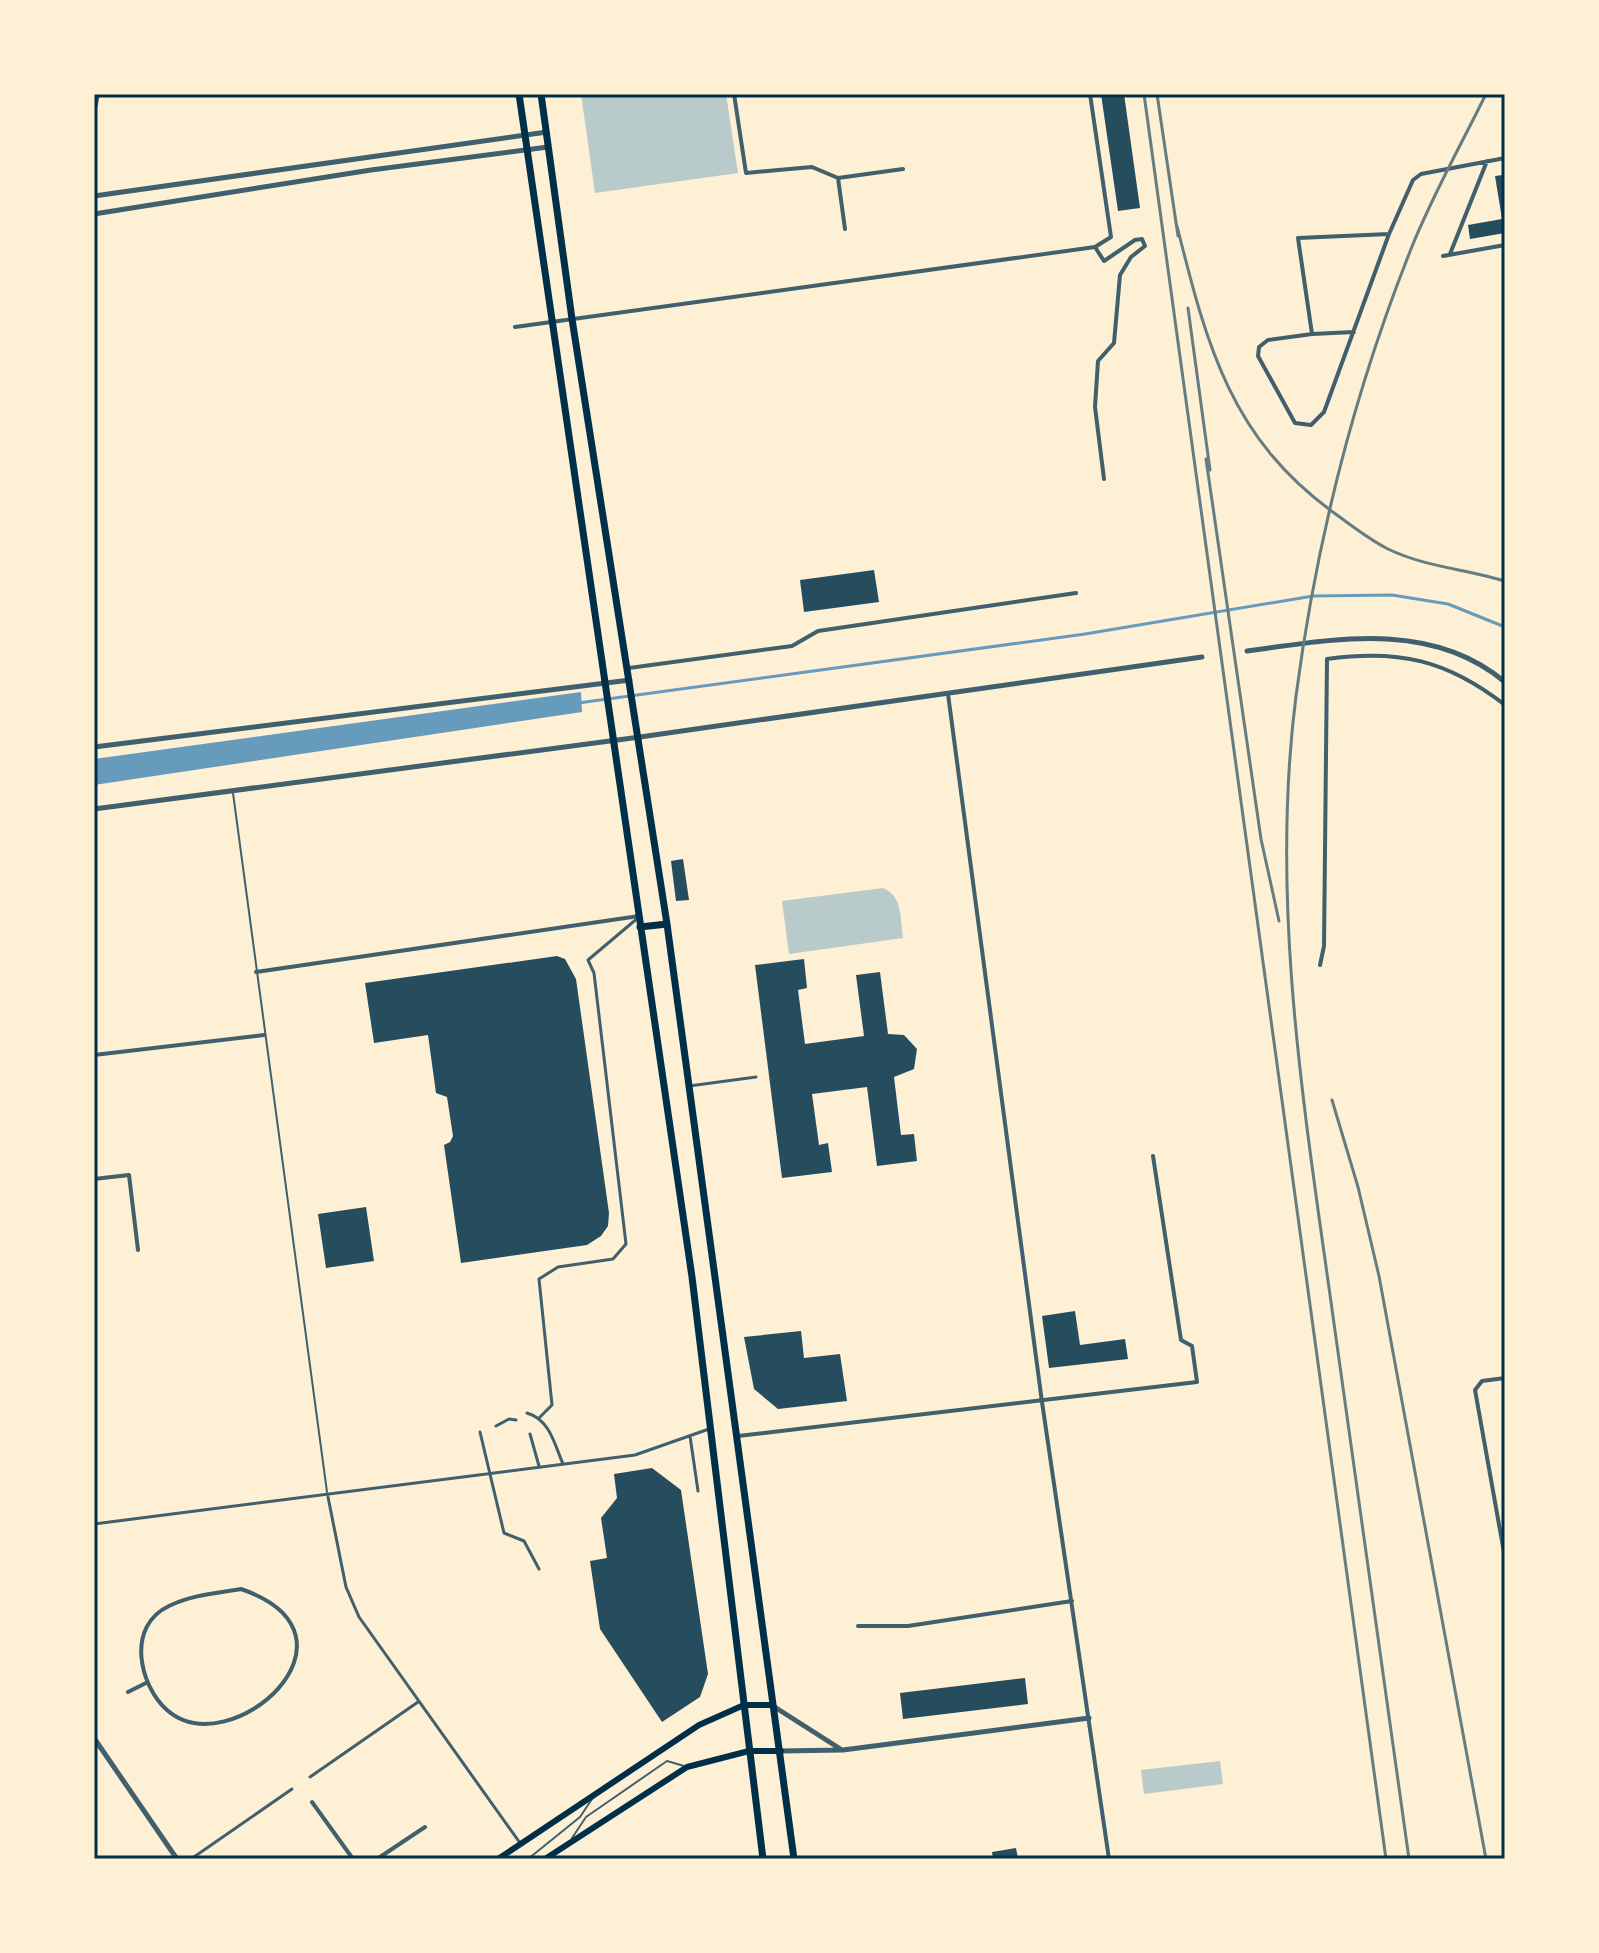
<svg xmlns="http://www.w3.org/2000/svg" width="1599" height="1953" font-family="'Sofia Sans Condensed',sans-serif">
<style>
.green{fill:#b9caca}
.water{fill:#669bbc}
.lines{fill:none;stroke-linecap:round;stroke-linejoin:round}
.stream{stroke:#669bbc;stroke-width:3}
.building{fill:#264d5e}
.service{stroke:#3f606c;stroke-width:2}
.pedestrian{stroke:#3f606c;stroke-width:3}
.minor{stroke:#3f606c;stroke-width:4}
.tertiary{stroke:#3f606c;stroke-width:5}
.secondary{stroke:#003049;stroke-width:6}
.primary{stroke:#003049;stroke-width:7}
.rail{stroke:#657d81;stroke-width:3}
.neatline{fill:none;stroke:#003049;stroke-width:3}
</style>
<rect width="100%" height="100%" fill="#fdf0d5"/>
<path class="green" d="M581,94H726L738,173L595,193Z
M883,888C903,896 900,919 903,938L789,954L782,901Z
M1220,1761L1223,1784L1144,1794L1141,1770Z"/>
<path class="water" d="M581,692L582,712L94,785V759Z"/>
<g class="lines">
<path class="stream" d="M578,703L1085,634L1313,596L1392,595L1448,604L1505,627"/>
</g>
<path class="building" d="M1101,94H1124L1140,208L1118,211Z
M1503,175L1505,233L1470,239L1468,225L1502,219L1495,176Z
M874,570L879,602L804,612L800,580Z
M683,859L689,900L676,901L671,861Z
M557,956L565,959L576,979L609,1213L608,1226L601,1236L587,1245L461,1263L444,1145L450,1142L453,1136L447,1097L436,1093L428,1035L374,1043L365,983Z
M804,959L807,988L798,990L805,1044L864,1036L856,975L880,972L888,1034L904,1035L917,1049L914,1069L894,1077L901,1135L914,1134L917,1161L877,1166L867,1087L812,1094L819,1145L828,1143L832,1172L782,1178L755,965Z
M366,1207L374,1261L326,1268L318,1214Z
M1075,1311L1080,1345L1125,1339L1128,1359L1049,1368L1042,1316Z
M801,1331L804,1358L840,1354L847,1401L778,1409L754,1389L744,1337Z
M652,1468L681,1490L708,1674L700,1697L662,1722L600,1629L590,1561L607,1558L601,1518L617,1498L614,1474Z
M1025,1678L1028,1704L903,1719L900,1693Z
M1016,1848L1018,1859H993L992,1852Z"/>
<g class="lines">
<path class="service" d="M233,793L327,1492
M572,1838L586,1817L667,1761L684,1766
M528,1859L580,1817L592,1799"/>
<path class="pedestrian" d="M689,1086L756,1077
M527,1413C550,1420 554,1443 563,1464
M540,1417L552,1405L539,1279L558,1267L613,1259L626,1244L594,973L588,960L639,917
M496,1426L509,1419L516,1420
M480,1432L504,1533L524,1541L539,1569
M530,1434L539,1466
M690,1436L698,1491
M328,1497L346,1587L359,1617L520,1843
M94,1524L635,1455L709,1429
M310,1777L418,1702
M191,1859L292,1789"/>
<path class="minor" d="M734,94L746,173L812,167L838,178L903,169
M94,113L98,94
M838,178L845,229
M1389,234L1324,412L1311,425L1295,423L1258,356L1259,347L1268,340L1312,334L1298,238L1389,234L1413,180L1421,174L1505,158
M1095,247L1104,261L1135,240L1142,239L1145,246L1131,257L1120,275L1114,343L1098,361L1095,407L1104,479
M1450,254L1487,161
M1443,256L1505,245
M515,327L1095,247L1111,237L1090,94
M1312,334L1354,332
M629,668L792,646L818,631L1076,593
M948,694L1042,1402L1109,1859
M1320,965L1324,946L1327,659C1399,649 1447,660 1505,705
M256,972L639,916
M94,1055L264,1035
M94,1179L129,1175L138,1250
M1505,1378L1482,1381L1475,1390L1505,1558
M738,1436L1197,1382L1192,1346L1181,1340L1153,1156
M241,1589C377,1636 230,1766 167,1710C139,1685 126,1626 169,1606C191,1595 217,1593 241,1589Z
M858,1626H908L1072,1601
M128,1692L146,1683
M312,1802L353,1859
M377,1859L425,1827"/>
<path class="tertiary" d="M94,196L547,132
M94,214L371,170L548,147
M1247,651C1335,639 1431,620 1505,682
M94,747L630,680
M94,809L640,737L1202,657
M773,1706L842,1750
M94,1738L177,1859
M781,1751L843,1750L1089,1718"/>
<path class="secondary" d="M498,1859L699,1725L744,1705H772
M545,1859L687,1767L749,1751H781"/>
<path class="primary" d="M519,94L692,1277L763,1859
M541,94L572,319L667,924L794,1859
M640,927L667,924"/>
<path class="rail" d="M1144,94L1386,1859
M1157,94L1178,236
M1177,226C1207,346 1231,440 1337,515C1353,527 1370,540 1388,549C1425,567 1466,569 1505,581
M1188,308L1210,470
M1206,459L1261,839L1279,921
M1332,1100L1358,1187L1379,1276L1486,1859
M1409,1859C1383,1673 1357,1488 1331,1302C1303,1102 1270,898 1296,696C1316,544 1354,392 1411,249C1432,196 1461,145 1486,94"/>
</g>
<rect width="1599" height="1953" fill="none" stroke="#fdf0d5" stroke-width="192"/>
<rect x="96" y="96" width="1407" height="1761" class="neatline"/>
</svg>
